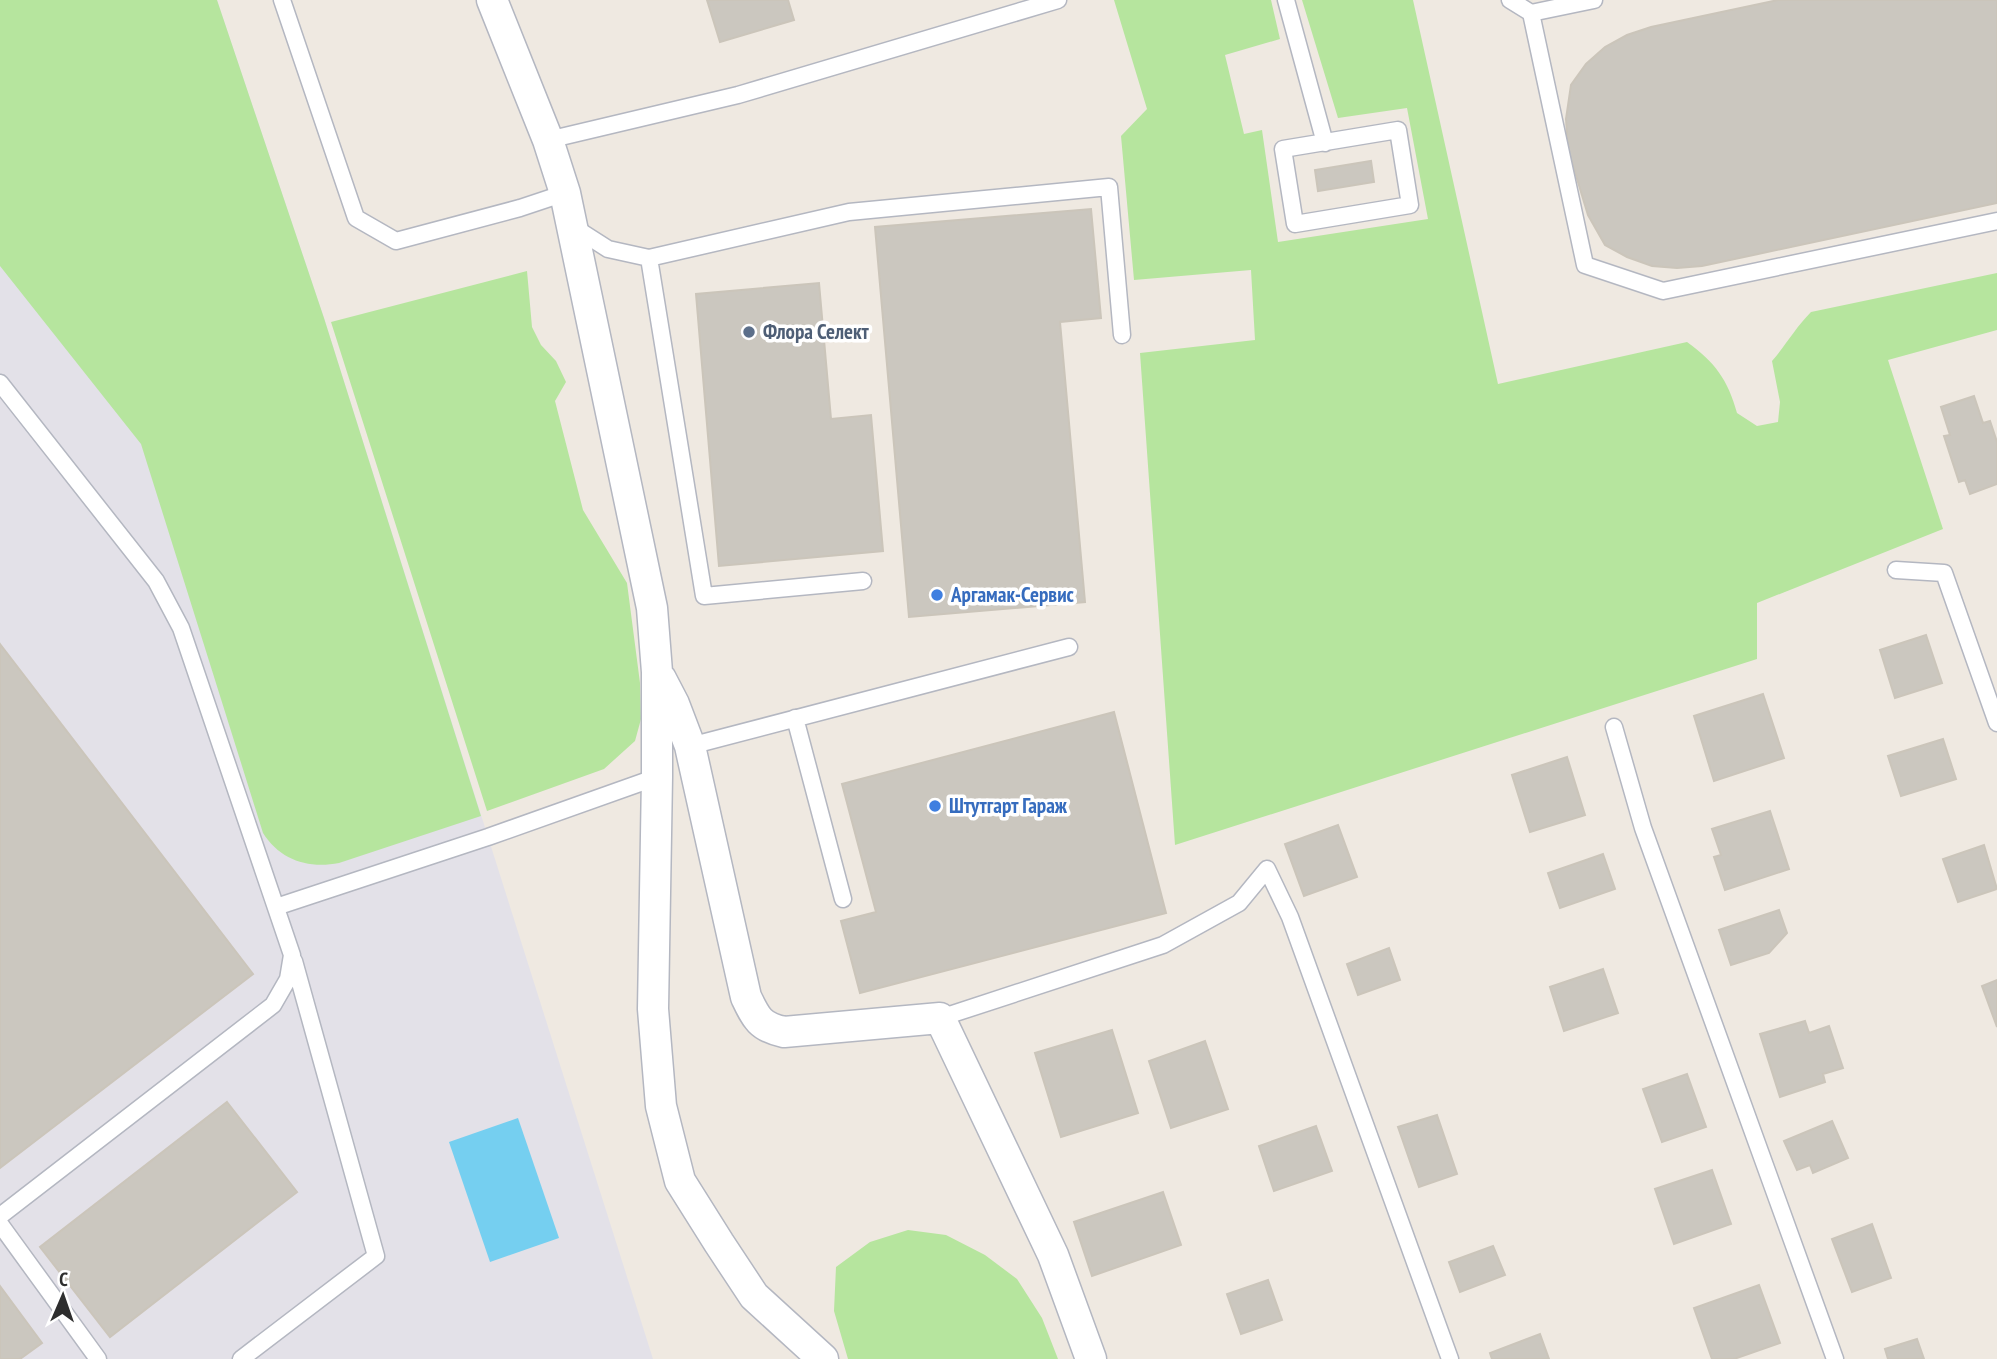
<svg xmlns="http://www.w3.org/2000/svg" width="1997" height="1359" font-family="'PT Sans Narrow',sans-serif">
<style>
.industrial{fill:#e3e1e8}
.green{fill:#b6e59e}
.water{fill:#75cff0}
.building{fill:#cbc7bf;stroke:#cbc5ba;stroke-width:2}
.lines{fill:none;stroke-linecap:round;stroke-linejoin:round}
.lane-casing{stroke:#b4b7c1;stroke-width:19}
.street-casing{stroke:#b4b7c1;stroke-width:33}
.lane{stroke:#fff;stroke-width:16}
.street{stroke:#fff;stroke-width:30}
.service-dot{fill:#5c6f8a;stroke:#fff;stroke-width:2.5}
.shop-dot{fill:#3f7fe0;stroke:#fff;stroke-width:2.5}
.labels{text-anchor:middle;stroke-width:7;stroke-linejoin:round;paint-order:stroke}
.service-label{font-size:21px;font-weight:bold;fill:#4e5e75;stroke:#fff;text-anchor:start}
.shop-label{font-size:21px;font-weight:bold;fill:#366cbe;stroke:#fff;text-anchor:start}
</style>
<rect width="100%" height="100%" fill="#efe9e1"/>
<path class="industrial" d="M0,0H217L324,318L653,1359H0Z"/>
<path class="green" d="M0,0H217L324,318L481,816L339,863C308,869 280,860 263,833L141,444L0,266Z
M1114,0H1271L1280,39L1225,55L1244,134L1262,130L1278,242L1428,219L1407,108L1338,118L1302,0H1413L1498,384L1687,342C1715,362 1728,380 1737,413L1757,426L1778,422L1780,402L1772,361C1786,345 1796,327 1811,312L1997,273V330L1888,360L1943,529L1757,603V659L1175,845L1140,353L1255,340L1251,270L1134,280L1121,136L1147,109Z
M527,271L532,327L541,345L556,361L566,382L555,401L583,510L627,583L640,683L641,719L635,741L604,769L487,811L331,322Z
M908,1230L946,1235L985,1255L1017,1279L1042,1318L1058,1359H848L834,1311L836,1267L870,1242Z"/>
<path class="water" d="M518,1118L559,1238L490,1262L449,1142Z"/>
<path class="building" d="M707,0H788L794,20L720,42Z
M1778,0H1997V203L1702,266L1677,268L1652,266L1627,257L1605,245L1588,215L1568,149L1566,119L1571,85L1586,64L1605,47L1627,35L1651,27Z
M1371,161L1374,182L1318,191L1315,170Z
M1091,209L1101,318L1060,322L1085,602L909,617L875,227Z
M819,283L831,419L871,415L883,551L719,566L696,294Z
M1974,396L1983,423L1990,421L1997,442V484L1970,494L1965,480L1959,482L1944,436L1950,435L1941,407Z
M1926,635L1942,683L1895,698L1880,650Z
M0,644L253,974L0,1168Z
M1763,694L1784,758L1714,781L1694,716Z
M1114,712L1166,913L860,993L841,921L876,912L842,784Z
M1943,739L1956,779L1901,796L1888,756Z
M1567,757L1585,815L1530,832L1512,775Z
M1770,811L1789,869L1725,890L1714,857L1721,855L1712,829Z
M1338,825L1357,877L1304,896L1285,844Z
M1984,845L1997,889L1958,902L1943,859Z
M1603,854L1615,889L1560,908L1548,873Z
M1779,910L1787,933L1769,953L1731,965L1719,930Z
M1389,948L1400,980L1358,995L1347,964Z
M1603,969L1618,1013L1564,1031L1550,987Z
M1997,980V1027L1982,986Z
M1805,1021L1809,1033L1829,1026L1843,1068L1823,1074L1825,1082L1780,1097L1760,1034Z
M1112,1030L1138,1113L1061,1137L1035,1053Z
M1205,1041L1228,1109L1171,1128L1149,1061Z
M1687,1074L1706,1127L1662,1142L1643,1089Z
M227,1102L297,1192L110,1337L40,1247Z
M1437,1115L1457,1174L1419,1187L1398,1127Z
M1832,1121L1848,1158L1813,1173L1810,1165L1797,1170L1784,1141Z
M1316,1126L1332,1171L1274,1191L1259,1146Z
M1712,1170L1731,1224L1674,1244L1655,1189Z
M1163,1192L1181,1245L1092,1276L1074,1222Z
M1872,1224L1891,1278L1852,1292L1832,1239Z
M1493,1246L1505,1275L1460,1292L1449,1262Z
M1268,1280L1282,1320L1241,1334L1227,1294Z
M1759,1285L1780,1343L1734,1359H1712L1694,1308Z
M0,1286L42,1343L20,1359H0Z
M1540,1334L1549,1359H1492L1490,1353Z
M1917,1339L1924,1359H1888L1885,1349Z"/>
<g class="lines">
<defs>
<path id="lane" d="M282,0L356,218L396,241L520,208L565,193
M1286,0L1325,143
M1510,0L1531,13L1594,0
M1531,13L1585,265L1663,291L1997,221
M1398,130L1410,205L1295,224L1283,149Z
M548,140L738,95L1058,0
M572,226L608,249L649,258L704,596L863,581
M649,258L849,212L1109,187L1122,335
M0,383L156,581L181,628L292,955L288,979L273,1005L0,1216
M1896,570L1944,573L1997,723
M795,718L843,899
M1614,727L1643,828L1835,1359
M690,746L1069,647
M276,907L488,837L657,777
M940,1018L1163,945L1239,903L1267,869L1290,917L1450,1359
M0,1224L98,1359
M241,1359L376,1256L294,961"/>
<path id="street" d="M492,0L548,140L565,193L652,608L657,672V777L653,1009L661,1106L680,1181L719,1243L754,1296L823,1359
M661,679L674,704L690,746L746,997C756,1018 760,1027 784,1032L940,1018L1053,1255L1091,1359"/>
</defs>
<use href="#lane" class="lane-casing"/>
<use href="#street" class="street-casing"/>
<use href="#lane" class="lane"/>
<use href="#street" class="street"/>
</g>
<circle class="service-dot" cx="749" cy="332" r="7"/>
<g class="shop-dot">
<circle cx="937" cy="595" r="7"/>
<circle cx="935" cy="806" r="7"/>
</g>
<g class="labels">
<g class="service-label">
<text x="763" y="339">Флора Селект</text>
</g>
<g class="shop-label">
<text x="951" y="602">Аргамак-Сервис</text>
<text x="949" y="813">Штутгарт Гараж</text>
</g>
</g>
<g transform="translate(63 1296) rotate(2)" stroke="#ffffff" stroke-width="5" paint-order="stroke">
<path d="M0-5L12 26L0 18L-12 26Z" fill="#2e2e2e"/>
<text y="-10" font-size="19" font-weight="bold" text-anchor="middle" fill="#2e2e2e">С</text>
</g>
</svg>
